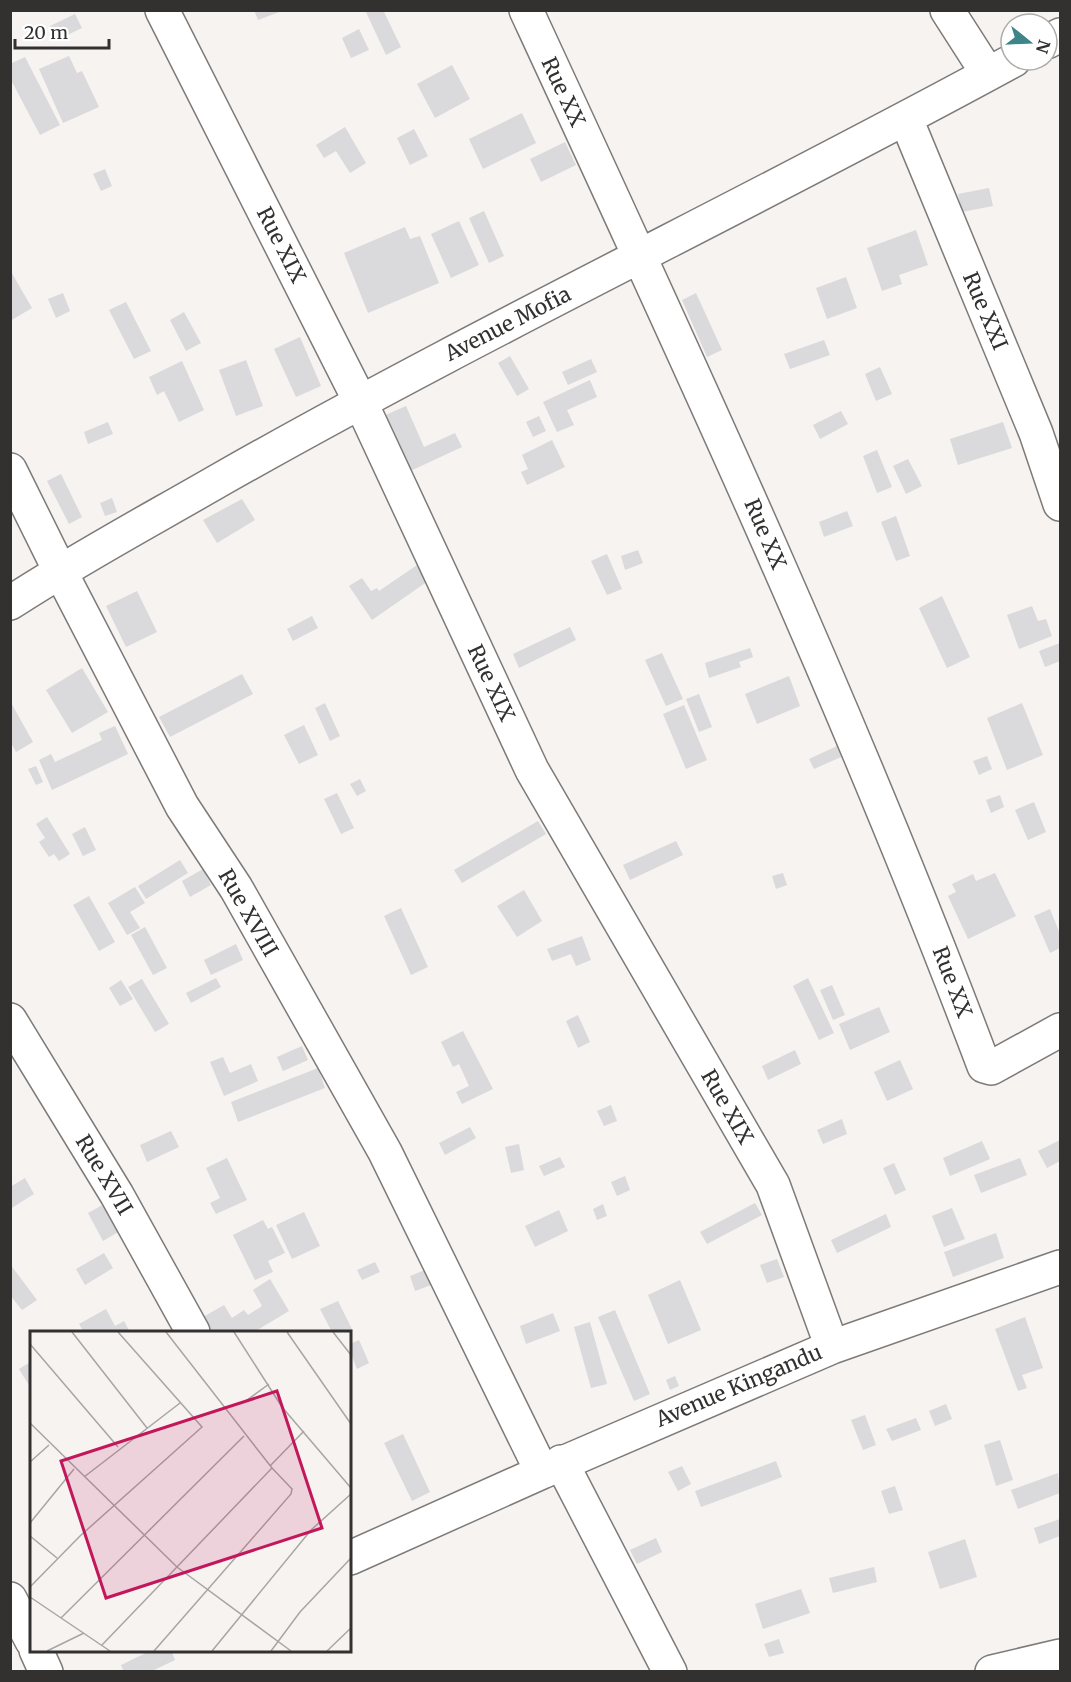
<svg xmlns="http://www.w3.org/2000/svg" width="1071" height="1682" font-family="Merriweather,serif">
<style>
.building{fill:#dad9dc}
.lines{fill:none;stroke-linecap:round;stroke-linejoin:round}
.street-casing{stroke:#7d7a78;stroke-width:36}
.street{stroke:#fff;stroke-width:33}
.labels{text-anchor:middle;stroke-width:6;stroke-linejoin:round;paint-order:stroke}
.street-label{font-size:21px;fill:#323130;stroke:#fff}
.inset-road{fill:none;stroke:#a8a5a4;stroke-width:1.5}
.view{fill:#c2185b;fill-opacity:0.15;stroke:#c2185b;stroke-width:3}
.inset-edge{fill:none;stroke:#323130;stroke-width:3}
</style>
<rect width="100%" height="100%" fill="#f6f3f1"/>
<path class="building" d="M254,10H282V11L258,20Z
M365,10H383L401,47L386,55Z
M75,14L82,28L57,40L50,26Z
M359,29L369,50L351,58L342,38Z
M69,56L77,73L82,71L99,107L63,123L39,69Z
M25,57L60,125L40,135L10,78V64Z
M452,65L470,99L435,118L417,84Z
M522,113L536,143L483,169L469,139Z
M345,127L366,163L350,173L336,151L324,158L316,145Z
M414,129L428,156L410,165L397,138Z
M565,142L576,165L541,182L530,159Z
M105,169L112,186L101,191L93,174Z
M989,188L993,206L962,212L958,194Z
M484,211L504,256L489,263L469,218Z
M459,221L479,265L451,278L431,234Z
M405,227L410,239L420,236L439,283L368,313L344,253Z
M916,230L928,265L899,275L902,284L882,291L867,248Z
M10,270L32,308L10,321Z
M846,277L857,308L827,319L816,288Z
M63,293L70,311L56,318L48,299Z
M696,293L722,350L707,357L682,300Z
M126,302L151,351L134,359L109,310Z
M184,312L201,343L186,351L170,320Z
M300,337L321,386L296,397L274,349Z
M824,340L830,355L790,369L784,354Z
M510,356L529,389L517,396L498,363Z
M591,359L597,372L568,385L562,372Z
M246,360L263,406L236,416L219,370Z
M182,361L204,410L179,422L164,391L157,395L149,377Z
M880,367L892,394L876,401L865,374Z
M590,380L597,397L567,410L574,425L557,432L543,402Z
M406,406L424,447L455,433L462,447L406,473L381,417Z
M841,411L848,424L820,439L813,425Z
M539,416L546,431L533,437L526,422Z
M108,422L113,434L88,444L84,432Z
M1003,422L1012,448L958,465L950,439Z
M552,440L565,467L527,485L521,472L528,469L522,455Z
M877,450L892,487L877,493L863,456Z
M908,459L922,486L906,494L893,466Z
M61,474L82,517L69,524L47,481Z
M112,498L117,512L105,516L100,503Z
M242,499L255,520L217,543L203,520Z
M847,511L853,526L824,537L819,522Z
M896,516L910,556L896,561L881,522Z
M638,550L643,563L625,570L621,556Z
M607,554L622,589L607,595L591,561Z
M420,563L431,579L372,620L349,586L362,578L371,591L377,588L379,591Z
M137,591L157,632L126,647L106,606Z
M942,596L970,657L947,668L919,608Z
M1032,606L1038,621L1046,619L1052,636L1019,649L1007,615Z
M312,616L318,628L293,641L287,629Z
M570,627L576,640L519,668L513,654Z
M1060,643V661L1045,667L1039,651Z
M750,648L753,657L739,662L741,667L709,678L705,663Z
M662,653L683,699L666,706L645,660Z
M82,668L108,712L72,733L46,690Z
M242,674L253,694L170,737L159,717Z
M789,676L800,706L757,724L745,694Z
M699,694L712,727L699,732L686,699Z
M10,701L33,742L16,752L10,741Z
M325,703L340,736L330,741L315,708Z
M1022,703L1043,755L1007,770L987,718Z
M684,705L707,760L686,769L663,714Z
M304,725L318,755L299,764L284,735Z
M115,726L128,754L52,790L39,760L51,754L55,762L102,740L99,733Z
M837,746L841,757L814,769L809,759Z
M987,756L992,769L979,775L973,761Z
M36,766L43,782L36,785L28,769Z
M360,779L366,791L357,796L350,784Z
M337,793L354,828L341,834L324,799Z
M1000,795L1004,807L991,813L986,800Z
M1034,802L1046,832L1028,840L1015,810Z
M47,817L70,854L59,861L54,854L49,857L39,842L45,838L36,824Z
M538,821L546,834L462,883L454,870Z
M85,827L96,850L83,856L72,834Z
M676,841L683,855L630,880L623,865Z
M180,860L188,873L146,899L138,886Z
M203,869L211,885L190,897L182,881Z
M783,873L787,885L776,889L772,876Z
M995,873L1016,916L968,939L948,896L956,892L952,884L973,874L976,881Z
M135,887L145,903L130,912L140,928L127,935L108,903Z
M524,890L542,921L517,937L497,906Z
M89,896L115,942L99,951L73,905Z
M401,908L428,967L411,975L384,916Z
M1050,909L1060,934V948L1050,953L1034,916Z
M145,927L167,968L153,975L131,935Z
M582,936L591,960L576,966L571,954L552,961L547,949Z
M236,944L243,960L211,975L204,960Z
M216,978L221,987L191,1003L186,993Z
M808,978L834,1033L819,1040L793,986Z
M142,979L169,1024L155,1032L128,987Z
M121,980L133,999L120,1006L109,988Z
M832,985L845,1015L833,1020L820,990Z
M879,1007L890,1032L850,1050L839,1024Z
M578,1015L590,1042L578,1048L566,1021Z
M463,1031L493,1089L462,1104L456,1092L469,1086L459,1064L453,1067L441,1042Z
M302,1046L308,1060L283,1071L277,1057Z
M795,1050L801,1064L768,1080L762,1066Z
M223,1057L230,1073L251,1064L258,1081L224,1096L210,1062Z
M900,1060L913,1089L887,1101L874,1072Z
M318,1068L325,1088L238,1122L231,1102Z
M611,1105L617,1121L604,1126L597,1111Z
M842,1119L847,1134L823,1144L817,1130Z
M470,1127L476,1138L445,1155L439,1143Z
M171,1131L179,1147L147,1162L140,1145Z
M1060,1140V1161L1047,1168L1038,1151Z
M982,1141L990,1159L950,1176L943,1158Z
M519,1144L524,1170L511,1173L505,1147Z
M560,1157L565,1167L544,1176L539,1166Z
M227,1158L247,1200L216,1214L210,1203L220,1198L206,1168Z
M1020,1158L1027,1175L981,1193L974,1175Z
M894,1163L906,1190L895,1195L883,1168Z
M625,1176L630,1190L617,1196L611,1182Z
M25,1178L34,1194L10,1209V1187Z
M755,1203L762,1215L707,1244L700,1232Z
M104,1204L120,1231L103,1241L88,1213Z
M603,1204L607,1216L597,1220L593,1209Z
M952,1208L965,1239L944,1247L932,1216Z
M559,1210L568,1231L535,1247L525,1226Z
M304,1212L320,1246L292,1259L276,1225Z
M886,1214L891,1227L837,1253L831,1240Z
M263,1220L268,1229L272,1227L285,1253L268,1261L273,1272L255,1280L233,1235Z
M996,1233L1004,1258L953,1277L944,1252Z
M104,1253L113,1268L85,1285L76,1269Z
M777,1259L784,1277L767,1283L760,1265Z
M375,1262L380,1272L362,1280L357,1270Z
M10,1264L37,1300L22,1310L10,1295Z
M425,1270L431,1285L415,1291L410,1276Z
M270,1279L289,1311L254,1332H211L203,1317L224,1305L232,1318L244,1310L248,1315L262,1306L253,1290Z
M680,1280L701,1330L668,1344L648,1295Z
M338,1301L353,1331L349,1332H332L320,1309Z
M106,1309L115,1326L124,1321L130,1332H84L79,1324Z
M615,1310L650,1394L634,1401L598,1317Z
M553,1313L560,1331L526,1344L520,1326Z
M1025,1317L1043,1368L1022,1375L1027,1388L1018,1391L995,1329Z
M590,1322L607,1384L591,1388L574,1327Z
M359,1340L369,1363L357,1369L350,1351V1344Z
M32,1361V1390L19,1369Z
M675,1376L679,1386L670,1390L666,1380Z
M946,1404L952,1419L935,1426L929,1411Z
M865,1415L876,1445L863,1450L851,1420Z
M916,1418L921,1430L892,1441L886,1429Z
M403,1434L430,1492L412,1501L384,1443Z
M1000,1440L1013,1480L996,1486L984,1445Z
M776,1461L782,1477L701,1507L695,1491Z
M682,1466L691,1484L678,1491L668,1472Z
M1058,1473L1060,1493L1018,1509L1011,1490Z
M895,1486L903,1510L889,1514L881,1491Z
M1060,1519V1536L1039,1544L1034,1528Z
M656,1538L662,1552L637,1564L630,1550Z
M965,1539L977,1577L940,1589L928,1552Z
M874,1567L877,1582L833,1593L829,1578Z
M801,1589L810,1613L763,1629L755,1604Z
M779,1639L784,1653L769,1657L764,1644Z
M152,1650H171L175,1660L150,1672H124L121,1665Z"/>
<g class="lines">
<defs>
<path id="street" d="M162,10L360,401L532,770L773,1185L832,1347
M526,10C687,358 849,707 984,1066L991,1068L1060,1030
M947,10L988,74
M1047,42L1060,35
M906,119L1036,433L1060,504
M10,470L60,571L182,806L236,888L385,1152L542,1472L832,1347L1060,1267
M10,603C79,558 152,519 223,478C482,331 752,203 1014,60
M10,1020L117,1195L193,1332
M561,1462L670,1672
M350,1558L542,1472
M10,1599L32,1641
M36,1650L46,1672
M992,1672L1060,1656"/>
</defs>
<use href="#street" class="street-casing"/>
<use href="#street" class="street"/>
</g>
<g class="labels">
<g class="street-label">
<text transform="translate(563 92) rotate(65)" y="7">Rue XX</text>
<text transform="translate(281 245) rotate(63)" y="7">Rue XIX</text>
<text transform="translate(985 311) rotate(67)" y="7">Rue XXI</text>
<text transform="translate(508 324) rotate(-27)" y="7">Avenue Mofia</text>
<text transform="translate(765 534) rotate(67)" y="7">Rue XX</text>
<text transform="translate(491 683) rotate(65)" y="7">Rue XIX</text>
<text transform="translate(248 913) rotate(60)" y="7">Rue XVIII</text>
<text transform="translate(952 982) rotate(69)" y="7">Rue XX</text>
<text transform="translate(727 1107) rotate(60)" y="7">Rue XIX</text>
<text transform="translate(104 1175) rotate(59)" y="7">Rue XVII</text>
<text transform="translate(739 1386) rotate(-23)" y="7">Avenue Kingandu</text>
</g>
</g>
<g transform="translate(30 1331)">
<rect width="321" height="321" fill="#f6f3f1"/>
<path class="inset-road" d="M42,1L117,97M204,1L252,76L321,157M257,1L321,93M303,1L321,24M0,13L88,116M213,72L239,53M0,92L147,236L261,320M0,131L19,114M240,135L274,100M54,146L150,72M0,192L44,138M0,205L27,227M0,256L50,205L172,96L88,1M0,266L80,320M31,287L214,105M72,314L242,137L136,1M17,320L54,302M124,320L261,163L262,158L242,137M182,320L281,199L321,163M241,320L270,281L321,227M297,320L321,297"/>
<path class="view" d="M247,60L292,197L76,267L31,130Z"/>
<rect width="321" height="321" class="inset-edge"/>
</g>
<rect width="1071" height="1682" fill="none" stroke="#323130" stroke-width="24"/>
<g transform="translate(1029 42) rotate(108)"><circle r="28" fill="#ffffff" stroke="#adadac" stroke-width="1.5"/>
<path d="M0-4.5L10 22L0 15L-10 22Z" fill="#3d858a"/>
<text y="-9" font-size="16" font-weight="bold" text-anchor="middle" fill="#323130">N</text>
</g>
<path d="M15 39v9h94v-9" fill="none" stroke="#323130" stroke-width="3"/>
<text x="24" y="39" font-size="18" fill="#323130" stroke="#ffffff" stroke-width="4.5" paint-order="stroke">20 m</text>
</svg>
